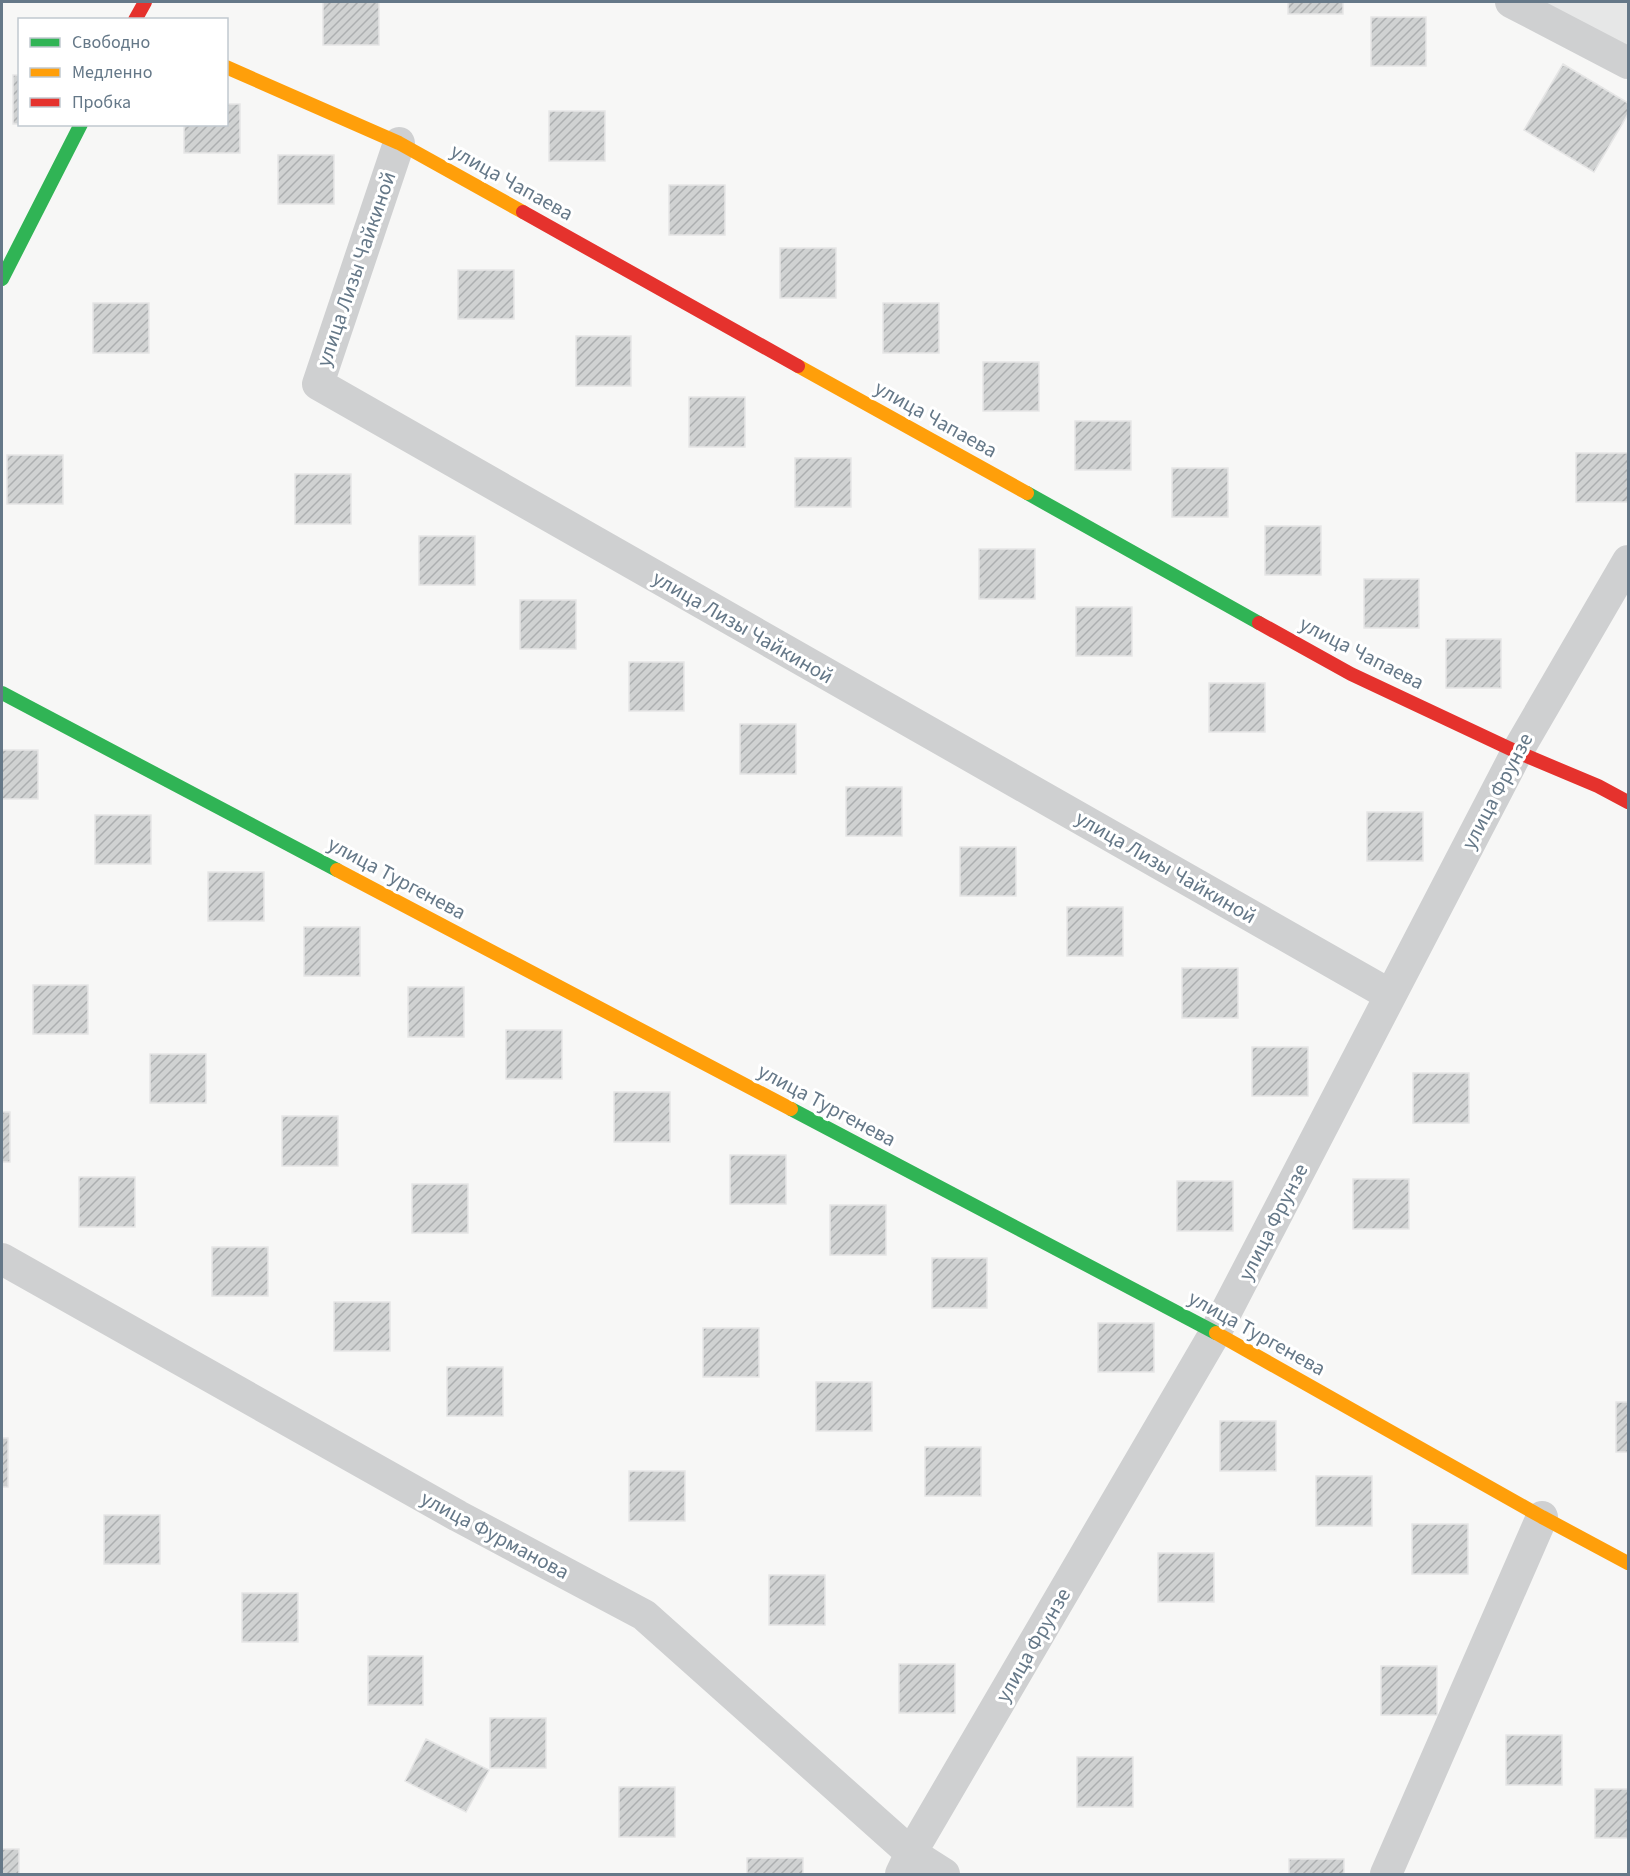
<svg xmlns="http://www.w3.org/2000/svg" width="1630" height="1876" font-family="'Source Sans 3',sans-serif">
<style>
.built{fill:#e6e7e7}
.building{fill:url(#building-hatch);stroke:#e6e6e6;stroke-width:1.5}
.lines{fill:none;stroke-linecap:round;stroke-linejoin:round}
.street{stroke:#cfd0d1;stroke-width:32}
.fast{stroke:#30b455;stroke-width:14}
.slow{stroke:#ff9f0a;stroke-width:14}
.jam{stroke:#e5322d;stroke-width:14}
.labels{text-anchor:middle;stroke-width:6;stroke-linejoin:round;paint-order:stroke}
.street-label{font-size:21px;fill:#657888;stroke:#fff}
</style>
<defs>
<pattern id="building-hatch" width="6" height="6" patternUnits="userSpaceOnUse" patternTransform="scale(1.5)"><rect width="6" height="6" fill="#d0d2d2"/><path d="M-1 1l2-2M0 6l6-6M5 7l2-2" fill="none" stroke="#acafb0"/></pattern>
</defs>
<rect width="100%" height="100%" fill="#f7f7f6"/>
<path class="built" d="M1542,2H1628V48Z"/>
<path class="building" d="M323,2H379V45H323Z
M1288,2H1343V14H1288Z
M1371,17H1426V66H1371Z
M1563,64L1628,103V114L1594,172L1524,130Z
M13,75H20V124H13Z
M226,104H240V153H184V124H226Z
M549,111H605V161H549Z
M278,155H334V204H278Z
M669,185H725V235H669Z
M780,248H836V298H780Z
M458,270H514V319H458Z
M93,303H149V353H93Z
M883,303H939V353H883Z
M576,336H631V386H576Z
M983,362H1039V411H983Z
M689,397H745V447H689Z
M1075,421H1131V470H1075Z
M1576,453H1628V502H1576Z
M7,455H63V504H7Z
M795,458H851V507H795Z
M1172,468H1228V517H1172Z
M295,474H351V524H295Z
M1265,526H1321V575H1265Z
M419,536H475V585H419Z
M979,549H1035V599H979Z
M1364,579H1419V628H1364Z
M520,600H576V649H520Z
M1076,607H1132V656H1076Z
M1446,639H1501V688H1446Z
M629,662H684V711H629Z
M1209,683H1265V732H1209Z
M740,724H796V774H740Z
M2,750H38V799H2Z
M846,787H902V836H846Z
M1367,812H1423V861H1367Z
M95,815H151V864H95Z
M960,847H1016V896H960Z
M208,872H264V921H208Z
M1067,907H1123V956H1067Z
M304,927H360V976H304Z
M1182,968H1238V1018H1182Z
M33,985H88V1034H33Z
M408,987H464V1037H408Z
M506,1030H562V1079H506Z
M1252,1047H1308V1096H1252Z
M150,1054H206V1103H150Z
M1413,1073H1469V1123H1413Z
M614,1092H670V1142H614Z
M2,1112H10V1162H2Z
M282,1116H338V1166H282Z
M730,1155H786V1204H730Z
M79,1177H135V1227H79Z
M1353,1179H1409V1229H1353Z
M1177,1181H1233V1231H1177Z
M412,1184H468V1233H412Z
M830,1205H886V1255H830Z
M212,1247H268V1296H212Z
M932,1258H987V1308H932Z
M334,1302H390V1351H334Z
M1098,1323H1154V1372H1098Z
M703,1328H759V1377H703Z
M447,1367H503V1416H447Z
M816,1382H872V1431H816Z
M1616,1402H1628V1452H1616Z
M1220,1421H1276V1471H1220Z
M2,1438H8V1487H2Z
M925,1447H981V1496H925Z
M629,1471H685V1521H629Z
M1316,1476H1372V1526H1316Z
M104,1515H160V1564H104Z
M1412,1524H1468V1574H1412Z
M1158,1553H1214V1602H1158Z
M769,1575H825V1625H769Z
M242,1593H298V1642H242Z
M368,1656H423V1705H368Z
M899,1664H955V1713H899Z
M1381,1666H1437V1715H1381Z
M490,1718H546V1768H490Z
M1506,1735H1562V1785H1506Z
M426,1739L489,1770L466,1812L405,1781Z
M1077,1757H1133V1807H1077Z
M619,1787H675V1837H619Z
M1595,1789H1628V1838H1595Z
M2,1849H19V1874H2Z
M747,1858H803V1874H747Z
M1289,1859H1344V1874H1289Z"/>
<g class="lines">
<path class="street" d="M1511,2L1628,63
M399,143L318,384L1390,995
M2,1259L458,1516L644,1615L911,1853L944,1874
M901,1874L911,1853L1215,1333L1517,752L1628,561
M1386,1874L1542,1517"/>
<path class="fast" d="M2,279L81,124
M1027,493L1259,623
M2,693L337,870
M791,1109L1216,1333"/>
<path class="slow" d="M226,67L399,143L523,212
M798,366L1027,493
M337,870L791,1109
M1216,1333L1542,1517L1628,1563"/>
<path class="jam" d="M135,20L145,2
M523,212L798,366
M1259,623L1351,674L1517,752L1598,786L1628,802"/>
</g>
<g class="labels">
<g class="street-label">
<text transform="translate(512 182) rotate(29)" y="7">улица Чапаева</text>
<text transform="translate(356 269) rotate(-71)" y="7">улица Лизы Чайкиной</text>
<text transform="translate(936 419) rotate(29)" y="7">улица Чапаева</text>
<text transform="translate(743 627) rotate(30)" y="7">улица Лизы Чайкиной</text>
<text transform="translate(1362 653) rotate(27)" y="7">улица Чапаева</text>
<text transform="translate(1497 791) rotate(-62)" y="7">улица Фрунзе</text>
<text transform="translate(1166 867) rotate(30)" y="7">улица Лизы Чайкиной</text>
<text transform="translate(397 878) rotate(28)" y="7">улица Тургенева</text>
<text transform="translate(827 1105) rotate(28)" y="7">улица Тургенева</text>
<text transform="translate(1273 1222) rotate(-63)" y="7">улица Фрунзе</text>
<text transform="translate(1257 1333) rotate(29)" y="7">улица Тургенева</text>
<text transform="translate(495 1535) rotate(28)" y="7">улица Фурманова</text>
<text transform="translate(1033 1645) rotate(-60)" y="7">улица Фрунзе</text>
</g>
</g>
<rect width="1630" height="1876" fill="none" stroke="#657888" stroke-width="6"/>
<rect x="18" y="18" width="210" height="108" fill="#ffffff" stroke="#c1c9cf" stroke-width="1.5"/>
<rect x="30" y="38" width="30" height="9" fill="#30b455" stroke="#c1c9cf" stroke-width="1.5"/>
<text x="72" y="48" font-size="18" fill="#657888">Свободно</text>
<rect x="30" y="68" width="30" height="9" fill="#ff9f0a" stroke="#c1c9cf" stroke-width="1.5"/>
<text x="72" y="78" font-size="18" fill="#657888">Медленно</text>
<rect x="30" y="98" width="30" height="9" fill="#e5322d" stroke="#c1c9cf" stroke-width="1.5"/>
<text x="72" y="108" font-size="18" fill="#657888">Пробка</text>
</svg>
